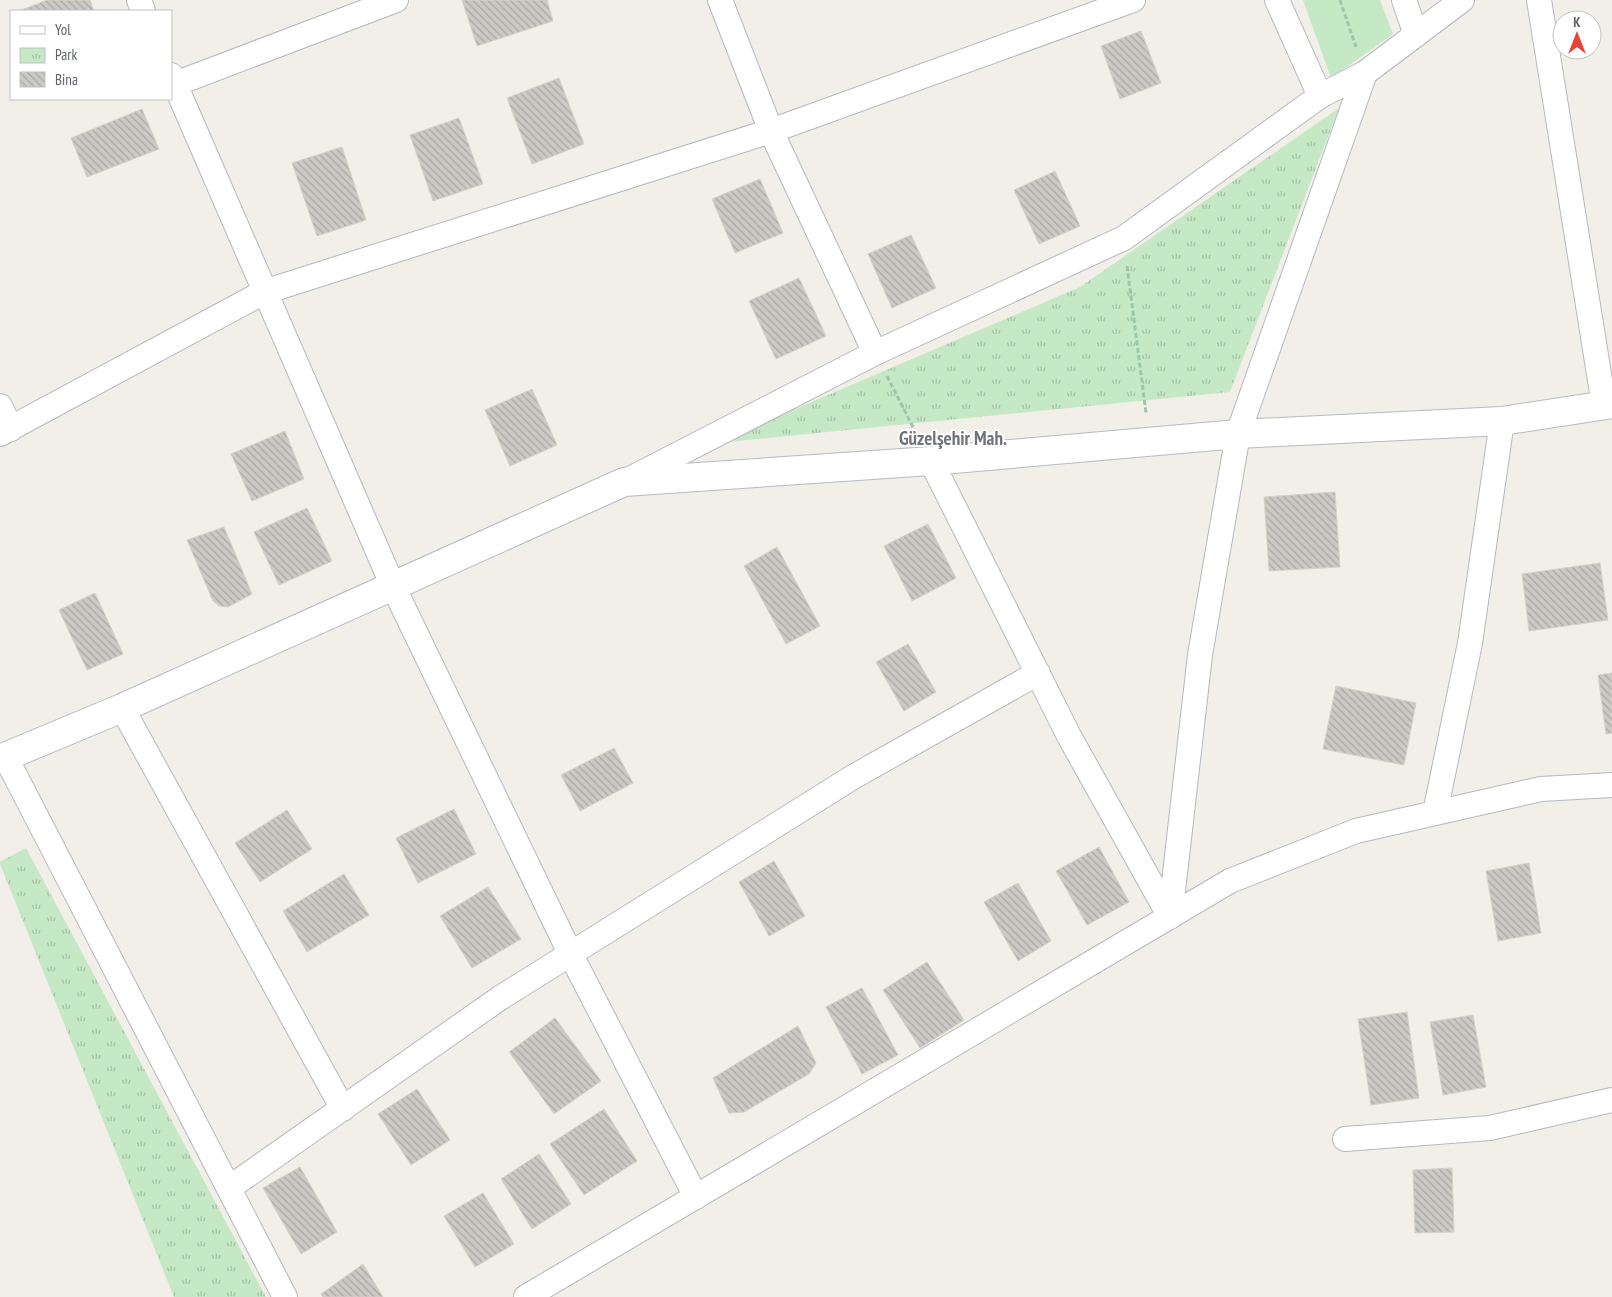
<svg xmlns="http://www.w3.org/2000/svg" width="1612" height="1297" font-family="'PT Sans Narrow',sans-serif">
<style>
.green{fill:#c5e8c5}
.park{fill:url(#park-tufts)}
.building{fill:url(#building-back-hatch);stroke:#d6d1c6}
.lines{fill:none;stroke-linecap:round;stroke-linejoin:round}
.street-casing{stroke:#b5b8bc;stroke-width:26}
.secondary-casing{stroke:#b6babf;stroke-width:30}
.path{stroke:#9cc7a9;stroke-width:3;stroke-dasharray:5 2.5;stroke-linecap:butt}
.street{stroke:#fff;stroke-width:24}
.secondary{stroke:#fff;stroke-width:28}
.labels{text-anchor:middle;stroke-width:4;stroke-linejoin:round;paint-order:stroke}
.district-label{font-size:19px;font-weight:bold;fill:#70757a;stroke:#fff}
</style>
<defs>
<pattern id="park-tufts" width="24" height="20" patternUnits="userSpaceOnUse" patternTransform="scale(1.25)"><rect width="24" height="20" fill="#c5e8c5"/><path d="M3 7l-1-3M5 7V3M7 7l1-3M15 17l-1-3M17 17v-4M19 17l1-3" fill="none" stroke="#a3c0a4"/></pattern>
<pattern id="building-back-hatch" width="6" height="6" patternUnits="userSpaceOnUse" patternTransform="scale(1.25)"><rect width="6" height="6" fill="#cccac5"/><path d="M-1 5l2 2M0 0l6 6M5-1l2 2" fill="none" stroke="#a9a8a4"/></pattern>
</defs>
<rect width="100%" height="100%" fill="#f1efe8"/>
<path class="green" d="M1303,0H1380L1393,34L1331,78Z"/>
<path class="park" d="M1339,108L1230,392L716,443L1080,287Z
M26,848L266,1297H174L0,864V862Z"/>
<path class="building" d="M47,0H90L94,11H19Z
M462,0H547L553,21L477,46Z
M1141,31L1161,83L1120,99L1101,46Z
M559,78L584,144L532,164L507,98Z
M142,109L159,149L87,177L71,138Z
M459,118L483,184L433,201L410,135Z
M342,147L366,220L317,236L292,163Z
M1055,171L1080,226L1039,244L1014,190Z
M760,179L783,233L735,253L712,199Z
M911,235L936,288L892,308L868,254Z
M799,278L826,336L776,359L749,301Z
M532,389L557,445L510,466L485,410Z
M285,431L304,479L252,501L231,454Z
M1335,492L1340,567L1269,571L1264,497Z
M307,508L332,561L279,585L254,532Z
M928,524L956,578L912,601L884,546Z
M224,527L252,594L228,607L219,606L213,601L187,540Z
M777,547L820,626L786,644L744,566Z
M1600,563L1608,620L1529,631L1522,574Z
M95,593L123,654L87,670L59,610Z
M908,644L936,692L904,711L876,662Z
M1612,673V733L1606,734L1598,675Z
M1336,686L1416,703L1404,765L1323,749Z
M614,748L633,783L580,811L561,775Z
M454,809L476,854L418,883L396,838Z
M287,810L312,849L260,882L235,843Z
M1099,847L1129,902L1087,925L1056,871Z
M774,861L805,916L769,936L739,882Z
M1529,863L1541,933L1498,941L1486,871Z
M344,874L369,915L307,952L283,911Z
M1018,883L1051,941L1018,961L984,902Z
M488,887L521,939L472,968L440,916Z
M927,962L964,1020L920,1048L883,990Z
M862,988L898,1055L862,1074L826,1007Z
M1407,1012L1419,1098L1371,1105L1358,1019Z
M1473,1015L1486,1087L1443,1095L1430,1022Z
M555,1018L601,1081L554,1114L509,1052Z
M798,1026L816,1063L809,1074L744,1112L729,1113L713,1078Z
M417,1089L450,1140L411,1165L378,1114Z
M604,1109L637,1161L584,1195L550,1144Z
M539,1154L571,1204L532,1229L501,1179Z
M300,1167L337,1232L301,1254L263,1188Z
M1452,1168L1454,1232L1415,1233L1413,1170Z
M483,1193L514,1244L475,1267L444,1216Z
M363,1264L383,1297H323L321,1294Z"/>
<g class="lines">
<defs>
<path id="street" d="M139,0L143,11
M720,0L771,131L875,353
M1277,0L1320,96
M1404,0L1416,35
M1539,0L1604,405
M171,75L392,584L570,953L696,1197
M175,84L396,0
M0,406L11,429
M0,434L264,292L771,131L1133,0
M931,461L1069,736L1170,917
M626,481L875,353L1124,238L1320,96L1365,73L1462,0
M122,708L343,1109
M5,756L285,1297
M1435,813L1470,643L1502,421
M1170,917L1200,655L1238,434L1365,73
M1345,1139L1490,1128L1612,1100
M229,1188L500,998L853,777L1038,673
M526,1297L1230,881L1356,831L1541,789L1612,785"/>
<path id="secondary" d="M0,759L122,708L624,482L931,461L1238,434L1502,421L1612,404"/>
</defs>
<use href="#street" class="street-casing"/>
<use href="#secondary" class="secondary-casing"/>
<path class="path" d="M1340,0L1356,47
M1127,266L1146,413
M887,376L917,435"/>
<use href="#street" class="street"/>
<use href="#secondary" class="secondary"/>
</g>
<g class="labels">
<g class="district-label">
<text x="953" y="445">Güzelşehir Mah.</text>
</g>
</g>
<rect x="10" y="10" width="162" height="90" fill="#ffffff" stroke="#bfc1c3"/>
<rect x="20" y="26" width="25" height="8" fill="#ffffff" stroke="#bfc1c3"/>
<text x="55" y="35" font-size="15" fill="#5f6368">Yol</text>
<rect x="20" y="48" width="25" height="15" fill="url(#park-tufts)" stroke="#bfc1c3"/>
<text x="55" y="60" font-size="15" fill="#5f6368">Park</text>
<rect x="20" y="72" width="25" height="15" fill="url(#building-back-hatch)" stroke="#bfc1c3"/>
<text x="55" y="85" font-size="15" fill="#5f6368">Bina</text>
<g transform="translate(1577 35)"><circle r="24" fill="#ffffff" stroke="#bfc1c3"/>
<path d="M0-4L9 19L0 12L-9 19Z" fill="#ea4335"/>
<text y="-8" font-size="14" font-weight="bold" text-anchor="middle" fill="#5f6368">K</text>
</g>
</svg>
